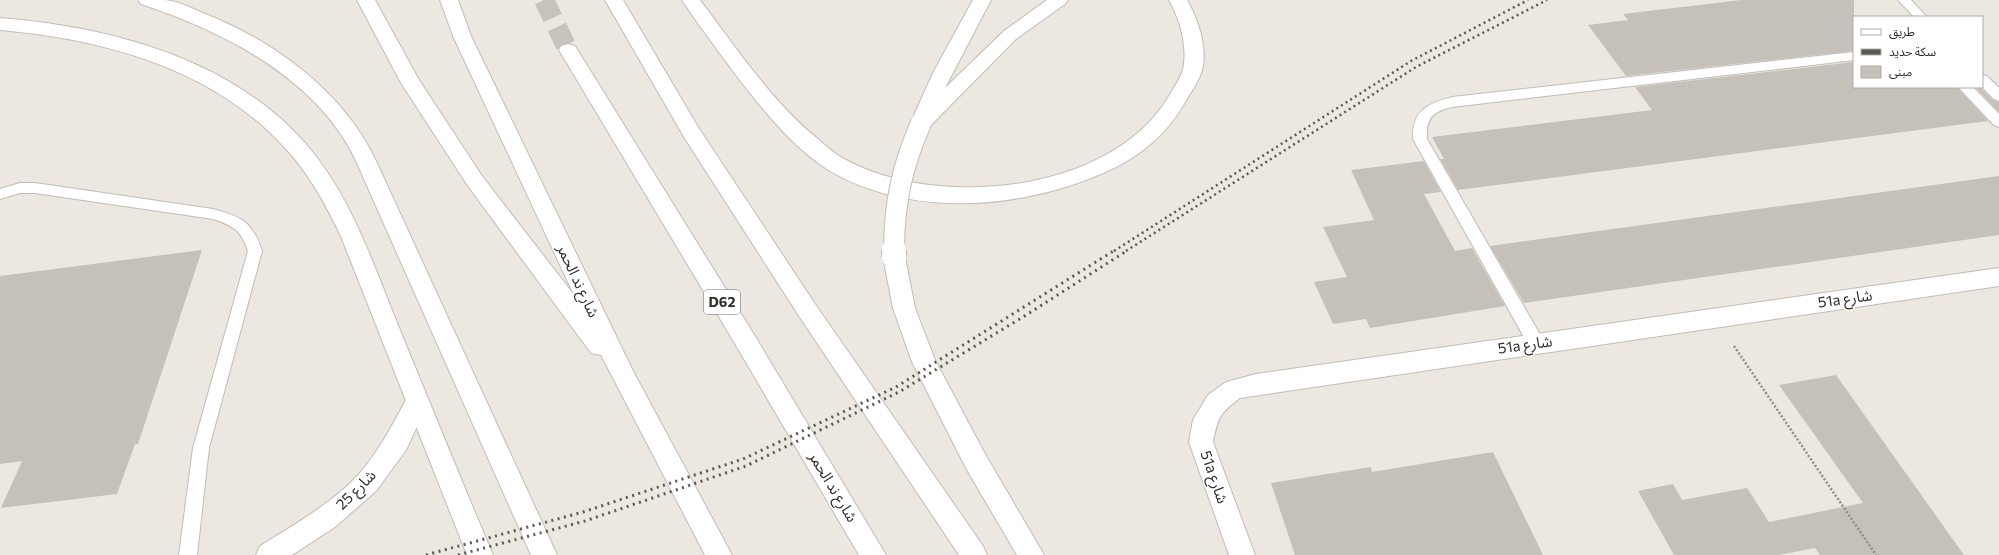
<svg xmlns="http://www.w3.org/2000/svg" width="1999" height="555" font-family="Commissioner,'Noto Sans Arabic',sans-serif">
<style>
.building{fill:#c5c0ba}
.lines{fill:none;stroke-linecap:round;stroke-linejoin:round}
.primary-tunnel{stroke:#c6c2bc;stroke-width:20;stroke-dasharray:20 10;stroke-linecap:butt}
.lane-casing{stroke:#c1bcb6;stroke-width:2}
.street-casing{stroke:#c1bcb6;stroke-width:2}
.secondary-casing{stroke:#c1bcb6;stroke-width:2}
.primary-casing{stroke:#c1bcb6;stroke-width:2}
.highway-casing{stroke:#c1bcb6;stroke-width:2}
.path{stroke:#908d88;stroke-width:2.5;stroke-dasharray:2 2;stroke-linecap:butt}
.lane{fill:#fff;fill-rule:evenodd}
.street{fill:#fff;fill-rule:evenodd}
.secondary{fill:#fff;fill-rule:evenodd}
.primary{fill:#fff;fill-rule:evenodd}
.highway{fill:#fff;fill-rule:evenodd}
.rail-far1{stroke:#5b5955;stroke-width:2.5;stroke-dasharray:2 3.5;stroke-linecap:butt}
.rail{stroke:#5b5955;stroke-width:3;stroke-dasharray:2 4.5;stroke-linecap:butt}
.highway-bridge-far1-casing{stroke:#c1bcb6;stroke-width:22;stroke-linecap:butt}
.highway-bridge-casing{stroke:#c1bcb6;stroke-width:26;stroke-linecap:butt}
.highway-bridge-far1{stroke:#fff;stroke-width:20}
.highway-bridge{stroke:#fff;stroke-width:24}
.labels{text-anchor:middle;stroke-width:3;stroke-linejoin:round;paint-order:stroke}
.shield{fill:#fff;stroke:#6d6c6a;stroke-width:1}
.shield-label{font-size:14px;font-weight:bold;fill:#2e2d2a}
.street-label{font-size:15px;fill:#2e2d2a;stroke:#fff}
</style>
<rect width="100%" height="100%" fill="#ece7e0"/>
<path class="building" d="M1741,0H1854V51L1626,76L1588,25L1628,20L1623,14Z
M1854,62V87H1957L1988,121L1458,190L1440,159H1444L1432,137L1652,110L1635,87Z
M1975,87H1980L1993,100L1999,102V112Z
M1424,161L1441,192L1424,194L1455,251L1472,248L1505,306L1370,328L1366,319L1333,324L1314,282L1347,277L1323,227L1374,220L1351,170Z
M1999,176V235L1524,303L1490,246Z
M202,250L138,444H135L117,494L1,508L22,461L0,464V276Z
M1836,375L1964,555H1820L1815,548L1779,555H1674L1638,491L1673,484L1682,500L1747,488L1769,522L1863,503L1779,385Z
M1493,452L1543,555H1295L1271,483L1371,467L1372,472Z"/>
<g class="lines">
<path class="primary-tunnel" d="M544,0L568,50"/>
<defs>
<path id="lane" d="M1898,0H1911L1927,17H1914Z
M1854,52V60L1452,107C1432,112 1426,118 1427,139L1542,338L1544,343L1542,348L1536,350L1530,348L1413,139C1412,110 1427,104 1452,97Z
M1982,75L1987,76L1999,88V101L1994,99L1982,87Z
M1958,87H1973L1999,114V127L1994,125Z
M20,183H35L213,209C242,217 252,221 262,251L209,448L197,555H179L193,448L248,251C241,230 234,226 213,219L35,193H20L0,199V189Z"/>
<path id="street" d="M1999,268V286L1240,398C1220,413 1218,417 1213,442L1255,555H1229L1189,442L1193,420L1208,395L1226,382L1256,374Z
M417,391L425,394L429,401L406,450L376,491L335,527L292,555H256L260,546C292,526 333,503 359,474C380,450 394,422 409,394Z"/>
<path id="secondary" d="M0,18C115,27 245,62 318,159C357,211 377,275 402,335C432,408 462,482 493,555H467L340,234C325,204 310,175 287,150C215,69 104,39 0,30Z"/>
<path id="primary" d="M357,0H375L419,80L482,176L574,295L453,36L440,0H458L471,36L633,371L732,555H705L601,355L591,353L468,186L401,83Z
M605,0H623L698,127L815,304L983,546L987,555H959L799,316L684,137Z
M568,44L575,46L750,328L886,555H859L734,342L559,50L561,46Z"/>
<path id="highway" d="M138,0C147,0 157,0 165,0C178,1 191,8 203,13C274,41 343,91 376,161L557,555H531L356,161C318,79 223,31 141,4Z
M682,0H700C737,49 771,101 819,140C827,147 836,155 846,160C939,210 1112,193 1169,96C1174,87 1181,78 1183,69C1188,47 1180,19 1169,0H1187C1198,19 1208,48 1202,70C1199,81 1192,90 1187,99C1177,116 1167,130 1153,142C1130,163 1101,175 1072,185C995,210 903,213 830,171C787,145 748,91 718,51C706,34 693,17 682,0Z
M973,0H991L945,88L1004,31L1047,0H1068L1065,4L1016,39L928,128L921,130L914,128L911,123L915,117L914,115L934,71Z
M894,248L902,251L905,257L915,308L935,360L985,454L1044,555H1017L967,470L912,362L893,308L883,257L886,251Z"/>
</defs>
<use href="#lane" class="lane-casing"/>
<use href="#street" class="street-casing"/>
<use href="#secondary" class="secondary-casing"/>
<use href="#primary" class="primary-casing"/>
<use href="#highway" class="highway-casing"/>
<path class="path" d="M1734,346L1876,555"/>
<use href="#lane" class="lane"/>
<use href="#street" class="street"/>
<use href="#secondary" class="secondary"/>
<use href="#primary" class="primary"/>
<use href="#highway" class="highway"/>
<path class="rail-far1" d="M1114,251L1411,61L1528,0
M1126,251L1416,67L1547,0"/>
<path class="rail" d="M426,555L583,512L743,459L896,387L1115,250
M458,555L585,521L746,466L899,392L1023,317L1128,250"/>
<defs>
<path id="highway-bridge-far1" d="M894,251C894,203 902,167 921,123"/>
<path id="highway-bridge" d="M894,250V257"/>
</defs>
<use href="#highway-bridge-far1" class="highway-bridge-far1-casing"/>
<use href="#highway-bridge" class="highway-bridge-casing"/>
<use href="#highway-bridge-far1" class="highway-bridge-far1"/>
<use href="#highway-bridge" class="highway-bridge"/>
</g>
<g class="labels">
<rect class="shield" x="704" y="290" width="36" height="24" rx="3"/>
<g class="shield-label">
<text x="722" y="307">D62</text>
</g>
<g class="street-label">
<text transform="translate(578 281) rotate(65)" y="5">شارع ند الحمر</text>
<text transform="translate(1845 299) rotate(-8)" y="5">51a شارع</text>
<text transform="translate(1525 345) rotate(-8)" y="5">51a شارع</text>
<text transform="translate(1214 477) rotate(71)" y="5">51a شارع</text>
<text transform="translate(833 487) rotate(59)" y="5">شارع ند الحمر</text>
<text transform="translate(356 490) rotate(-45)" y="5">شارع 25</text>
</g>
</g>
<rect x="1853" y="16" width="130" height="72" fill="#ffffff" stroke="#ababaa"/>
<rect x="1861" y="29" width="20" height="6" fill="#ffffff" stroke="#ababaa"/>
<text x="1889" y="36" font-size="12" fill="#2e2d2a">طريق</text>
<rect x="1861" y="49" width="20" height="6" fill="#5b5955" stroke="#ababaa"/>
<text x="1889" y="56" font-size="12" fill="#2e2d2a">سكة حديد</text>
<rect x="1861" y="66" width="20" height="12" fill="#c5c0ba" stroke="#ababaa"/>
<text x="1889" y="76" font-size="12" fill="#2e2d2a">مبنى</text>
</svg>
